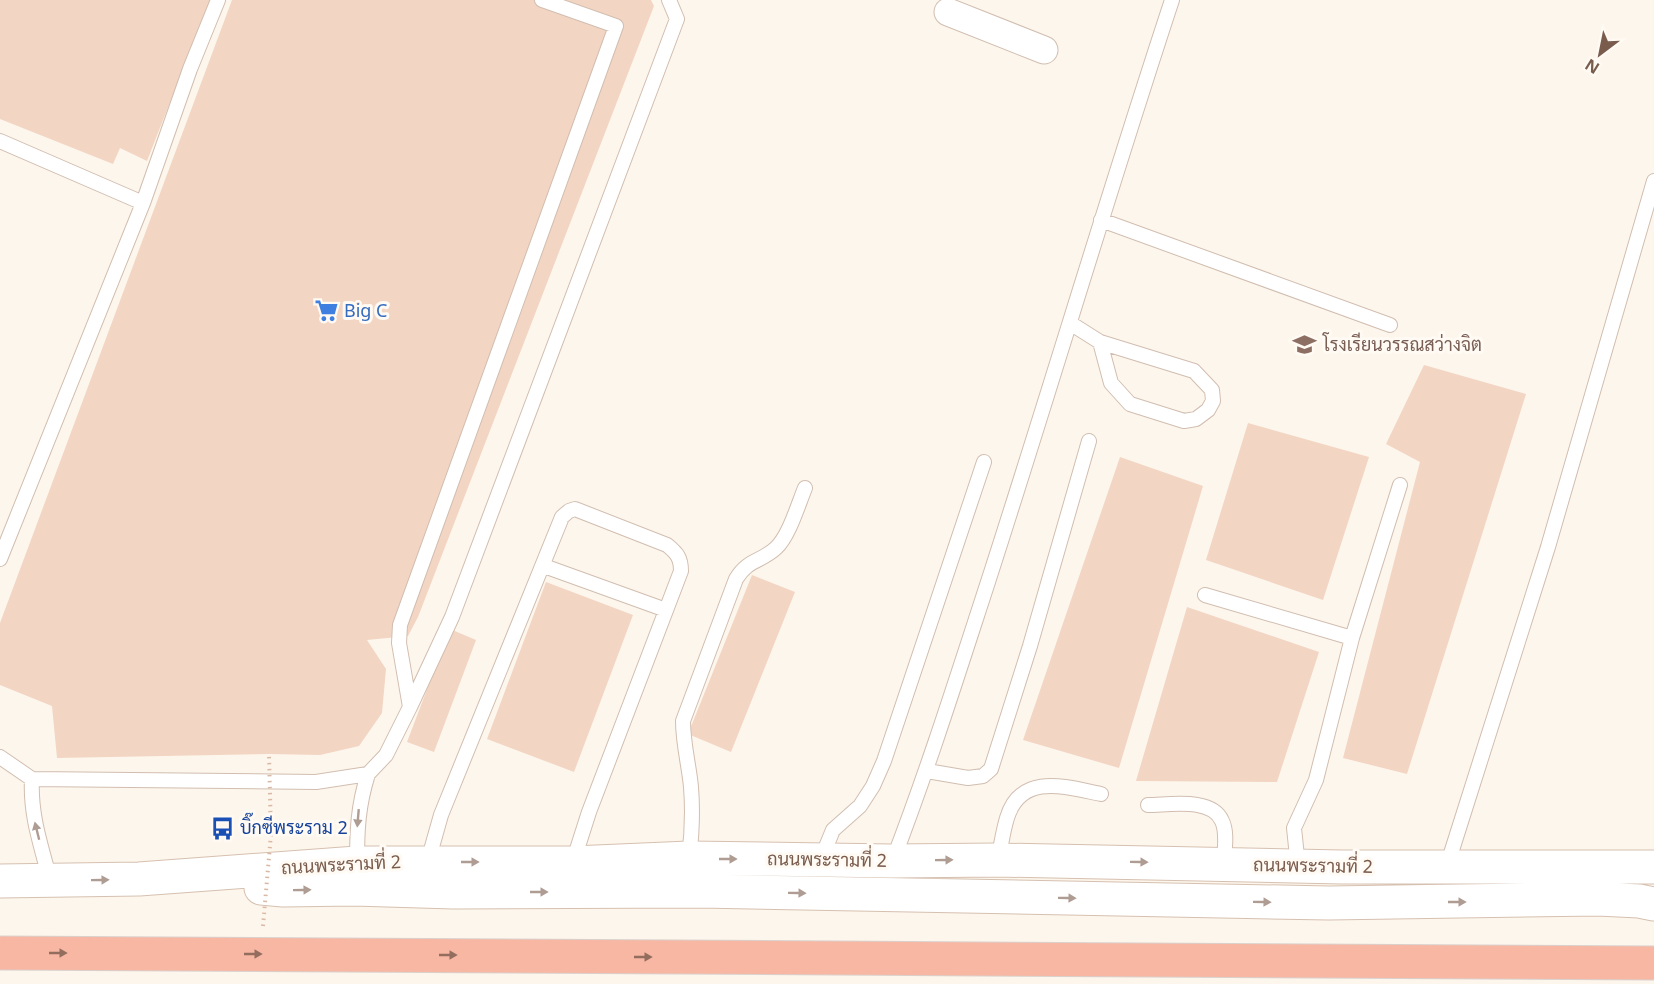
<svg xmlns="http://www.w3.org/2000/svg" width="1654" height="984" font-family="'Noto Sans',Sarabun,sans-serif">
<style>
.building{fill:#f3d5c3}
.lines{fill:none;stroke-linecap:round;stroke-linejoin:round}
.lane-casing{stroke:#d1beb0;stroke-width:16}
.street-casing{stroke:#d1beb0;stroke-width:29}
.secondary-casing{stroke:#d6c0b0;stroke-width:35}
.lane{stroke:#fff;stroke-width:14}
.street{stroke:#fff;stroke-width:27}
.secondary{stroke:#fff;stroke-width:33}
.highway-bridge-casing{stroke:#dad1cd;stroke-width:35;stroke-linecap:butt}
.path-bridge{stroke:#d9b8a5;stroke-width:4;stroke-dasharray:1.5 4.5;stroke-linecap:butt}
.highway-bridge{stroke:#f7b7a3;stroke-width:33}
.oneway{fill:#af9d94}
.oneway2{fill:#936e5e}
.labels{text-anchor:middle;stroke-width:6;stroke-linejoin:round;paint-order:stroke}
.shop-label{font-size:18px;fill:#366cbe;stroke:#fffaf3;text-anchor:start}
.education-label{font-size:18px;fill:#785e54;stroke:#fffaf3;text-anchor:start}
.transit-label{font-size:18px;fill:#164399;stroke:#fffaf3;text-anchor:start}
.street-label{font-size:18px;fill:#7a5c4d;stroke:#fffaf3}
</style>
<rect width="100%" height="100%" fill="#fdf6ec"/>
<path class="building" d="M0,0H210L147,161L120,148L113,164L0,119Z
M232,0H651L654,6L418,617L408,636L367,640L386,669L382,713L359,746L320,755L269,754L57,758L52,706L0,685V623Z
M1424,365L1526,394L1407,774L1343,758L1420,462L1386,444Z
M1248,423L1369,457L1323,600L1206,560Z
M1120,457L1203,486L1119,768L1023,740Z
M752,575L795,592L731,752L688,734Z
M546,582L633,615L574,772L487,739Z
M1187,607L1319,652L1277,782L1136,781Z
M450,629L476,640L434,752L407,742Z"/>
<g class="lines">
<defs>
<path id="lane" d="M0,141L143,203
M1101,220L1390,325
M1070,323L1100,342L1194,371L1212,390L1213,401L1208,410L1196,419L1184,421L1130,404L1111,383L1100,342
M0,559L143,203L190,69L218,0
M544,566L666,610
M1205,595L1352,638
M410,707L452,617L677,19L669,0
M0,757L32,779L316,782L368,774L386,755L410,707L399,643L400,625L616,26L542,0
M927,771L968,778L983,776L991,769L1030,646L1089,441
M32,779C30,815 41,845 50,880
M1148,805C1169,805 1212,797 1222,821C1228,833 1224,852 1224,864
M689,858C692,834 693,812 691,787C689,765 683,744 683,721L736,579C748,559 761,562 776,548C789,536 798,505 805,488
M821,859L833,830L860,806L873,786L884,761L984,462
M893,860C928,769 957,677 987,585C1050,390 1108,194 1172,0
M998,860C1001,846 1003,831 1007,818C1021,772 1066,787 1101,794
M428,861L441,815L562,517L569,511L575,509L667,545C677,553 681,558 681,571L589,812L573,862
M357,863C357,830 358,806 368,774
M1298,866L1294,828L1316,780L1352,638L1400,485
M1447,866L1548,547L1654,181"/>
<path id="street" d="M948,12L1044,50"/>
<path id="secondary" d="M0,881L139,879L357,863H573L689,858L892,861L998,860L1342,867H1654
M261,888L283,890L354,889L453,892L700,891L1329,903L1598,899L1639,901L1654,904"/>
</defs>
<use href="#lane" class="lane-casing"/>
<use href="#street" class="street-casing"/>
<use href="#secondary" class="secondary-casing"/>
<use href="#lane" class="lane"/>
<use href="#street" class="street"/>
<use href="#secondary" class="secondary"/>
<defs>
<path id="highway-bridge" d="M0,953L1654,963"/>
</defs>
<use href="#highway-bridge" class="highway-bridge-casing"/>
<path class="path-bridge" d="M263,926L271,834L269,754"/>
<use href="#highway-bridge" class="highway-bridge"/>
</g>
<defs><path id="oneway-solid" d="M-6-.8H1V-3.2L6.5 0L1 3.2V.8H-6Z" transform="scale(1.5)"/></defs>
<g class="oneway">
<use href="#oneway-solid" transform="translate(358 818) rotate(95)"/>
<use href="#oneway-solid" transform="translate(37 831) rotate(-104)"/>
<use href="#oneway-solid" transform="translate(728 859)"/>
<use href="#oneway-solid" transform="translate(944 860) rotate(-1)"/>
<use href="#oneway-solid" transform="translate(470 862)"/>
<use href="#oneway-solid" transform="translate(1139 862) rotate(1)"/>
<use href="#oneway-solid" transform="translate(100 880) rotate(-1)"/>
<use href="#oneway-solid" transform="translate(302 890) rotate(-1)"/>
<use href="#oneway-solid" transform="translate(539 892)"/>
<use href="#oneway-solid" transform="translate(797 893) rotate(1)"/>
<use href="#oneway-solid" transform="translate(1067 898) rotate(1)"/>
<use href="#oneway-solid" transform="translate(1262 902) rotate(1)"/>
<use href="#oneway-solid" transform="translate(1457 902)"/>
</g>
<g class="oneway2">
<use href="#oneway-solid" transform="translate(58 953)"/>
<use href="#oneway-solid" transform="translate(253 954)"/>
<use href="#oneway-solid" transform="translate(448 955)"/>
<use href="#oneway-solid" transform="translate(643 957)"/>
</g>
<defs>
<symbol id="supermarket-bare" viewBox="-9 -9 18 18"><path d="M-6-5.5h2.5l.6 2H6L4.5 2H-2.5L-4.4-4H-6ZM-1.5 3.2a1.3 1.3 0 1 0 .1 0ZM3 3.2a1.3 1.3 0 1 0 .1 0Z" fill="#3f7fe0" stroke="#fffaf3" stroke-width="2.5" paint-order="stroke"/></symbol>
<symbol id="school-bare" viewBox="-9 -9 18 18"><path d="M0-5L7-2L0 1L-7-2ZM-4 1L0 2.5L4 1V4Q0 6-4 4Z" fill="#8d6e63" stroke="#fffaf3" stroke-width="2.5" paint-order="stroke"/></symbol>
<symbol id="bus-bare" viewBox="-9 -9 18 18"><path d="M-5-6H5V4H4V6H2V4H-2V6H-4V4H-5ZM-3.5-4V0h7V-4ZM-3.5 1.2v1.5H-2V1.2ZM2 1.2v1.5H3.5V1.2Z" fill="#1a4fb4" stroke="#fffaf3" stroke-width="2.5" paint-order="stroke"/></symbol>
</defs>
<g fill-rule="evenodd">
<use href="#supermarket-bare" x="310" y="294" width="33" height="33"/>
<use href="#school-bare" x="1288" y="328" width="33" height="33"/>
<use href="#bus-bare" x="206" y="812" width="33" height="33"/>
</g>
<g class="labels">
<g class="shop-label">
<text x="344" y="317">Big C</text>
</g>
<g class="education-label">
<text x="1323" y="351">โรงเรียนวรรณสว่างจิต</text>
</g>
<g class="transit-label">
<text x="240" y="834">บิ๊กซีพระราม 2</text>
</g>
<g class="street-label">
<text transform="translate(827 860) rotate(1)" y="6">ถนนพระรามที่ 2</text>
<text transform="translate(341 865) rotate(-3)" y="6">ถนนพระรามที่ 2</text>
<text transform="translate(1313 866) rotate(1)" y="6">ถนนพระรามที่ 2</text>
</g>
</g>
<g transform="translate(1600 54) rotate(212)" stroke="#fffaf3" stroke-width="4.5" paint-order="stroke">
<path d="M0-4.5L10 22L0 15L-10 22Z" fill="#7a5c4d"/>
<text y="-9" font-size="16" font-weight="bold" text-anchor="middle" fill="#7a5c4d">N</text>
</g>
</svg>
